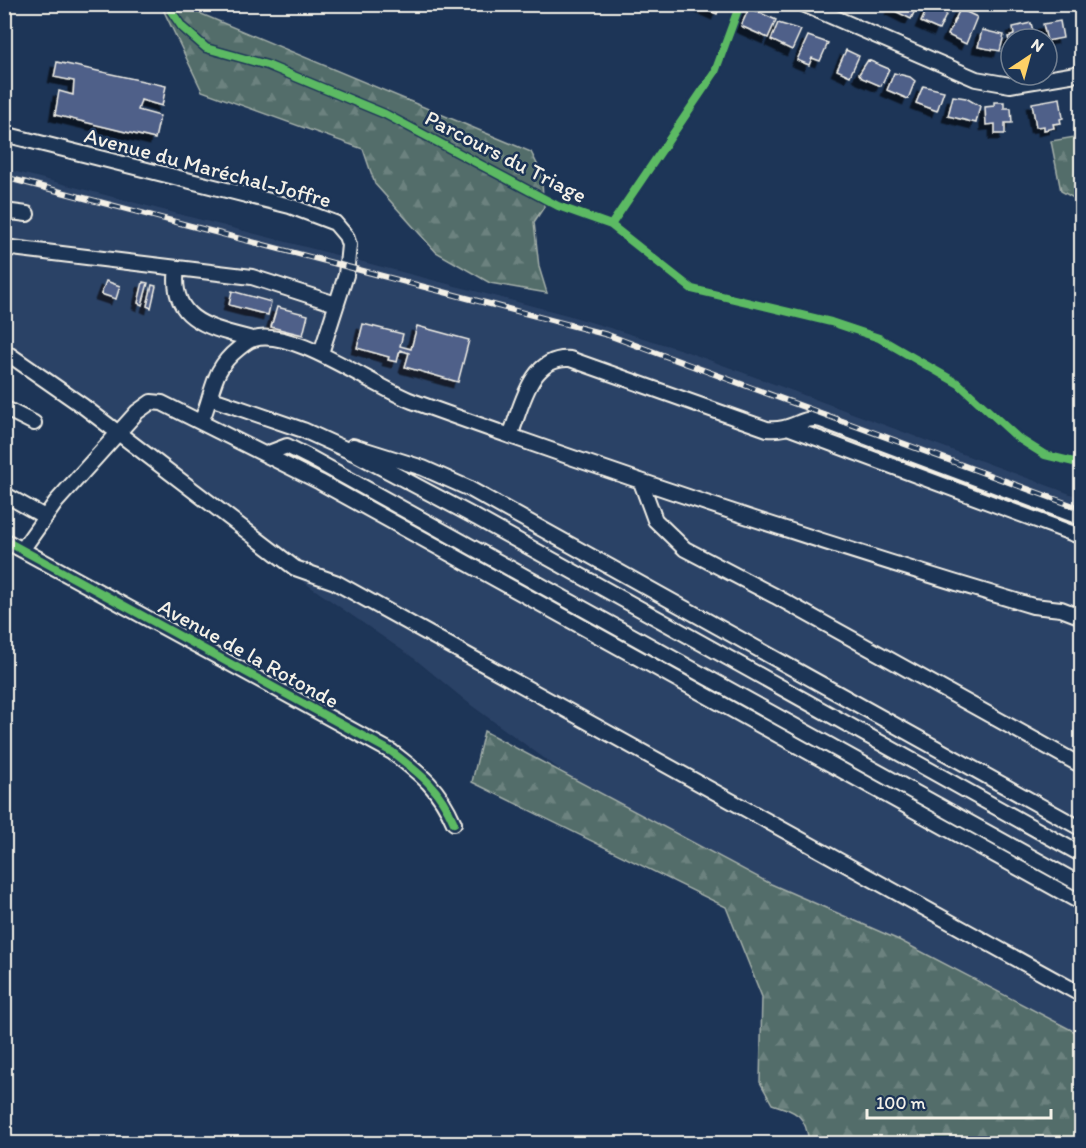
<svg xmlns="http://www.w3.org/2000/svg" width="1086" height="1148" font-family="Itim,sans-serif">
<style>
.built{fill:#2c4266}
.forest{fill:url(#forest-firs);stroke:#a4afa9;stroke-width:1.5}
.building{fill:#506189;stroke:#f4f1e8;stroke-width:1.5;filter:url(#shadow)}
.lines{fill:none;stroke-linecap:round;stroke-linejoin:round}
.minor-casing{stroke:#f4f1e8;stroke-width:18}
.minor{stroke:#1d3557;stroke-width:14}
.rail-casing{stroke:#f4f1e8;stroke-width:6}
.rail{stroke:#1d3557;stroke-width:4;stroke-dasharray:11;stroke-linecap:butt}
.cycleway-casing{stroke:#1d3557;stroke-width:11}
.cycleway{stroke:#5cba63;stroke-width:8}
.labels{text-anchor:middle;stroke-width:5;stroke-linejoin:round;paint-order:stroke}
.street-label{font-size:22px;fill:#f4f1e8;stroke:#1d3557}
</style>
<defs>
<pattern id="forest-firs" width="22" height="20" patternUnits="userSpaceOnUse" patternTransform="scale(1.5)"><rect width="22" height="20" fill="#536d6a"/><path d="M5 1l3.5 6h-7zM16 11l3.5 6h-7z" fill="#6c827f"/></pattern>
<filter id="shadow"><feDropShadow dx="-5.5" dy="5.5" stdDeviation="0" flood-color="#0009"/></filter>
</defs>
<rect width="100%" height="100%" fill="#1d3557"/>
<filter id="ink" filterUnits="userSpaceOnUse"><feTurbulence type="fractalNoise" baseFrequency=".0167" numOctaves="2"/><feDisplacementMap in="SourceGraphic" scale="12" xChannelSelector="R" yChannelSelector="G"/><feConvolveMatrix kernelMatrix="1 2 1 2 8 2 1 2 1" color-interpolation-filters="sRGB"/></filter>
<g filter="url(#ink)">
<path class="built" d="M5,169L567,315L682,350L1081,498V1035L899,940L771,884L570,777L471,705L415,659L295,576L69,401L5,358Z"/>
<path class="forest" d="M161,5H180L531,152L541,172L544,207L534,222L539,267L547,293L490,283L436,252L375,184L363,149L202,91Z
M1081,136H1082L1081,202L1061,191L1051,141Z
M484,731L771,884L899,940L1081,1035V1143H809C806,1115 797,1112 772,1104L760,1082L762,997L726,907L472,782Z"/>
<path class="building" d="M702,4H721L717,14L701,7Z
M893,4H918L911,19L891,9Z
M929,4L948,11L939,30L921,22Z
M749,8L776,20L768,38L741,26Z
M960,9L977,17L966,44L948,35Z
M1060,21L1063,38L1047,41L1043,24Z
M778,23L801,30L792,50L771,40Z
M1031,23L1035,39H1011V48L1008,37L1014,35L1013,27Z
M982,30L1004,35L1000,51L978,47Z
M808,36L828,43L820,61L812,58L809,65L797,60Z
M846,50L859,56L850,76L837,70Z
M868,60L889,69L881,86L862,78L859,74Z
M57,62L166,86L162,106L141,100L138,110L160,116L155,139L55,115L59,91L73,95L74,81L54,77Z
M894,73L910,77L915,81L908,99L887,90Z
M923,86L944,91L937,111L916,103Z
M953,96L966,98L980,106L976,123L948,116Z
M1060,98L1063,118L1060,119L1061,123L1053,124L1054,128L1044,130V126L1036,127L1032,103Z
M994,102H1004V108H1011L1012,123H1005V134H995V124L986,125L985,107L994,106Z
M106,281L120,286L116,299L101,294Z
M143,282L148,283L142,305L138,303Z
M152,285L156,286L151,308L147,306Z
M232,291L271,302L268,315L229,305Z
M277,307L308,315L303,335L271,327Z
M363,324L403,334L400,346L411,349L417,326L469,340L458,382L405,367L409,353L400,350L397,362L388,360L389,357L357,348Z"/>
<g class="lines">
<defs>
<path id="minor" d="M803,4L976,79L1010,85L1082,73
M4,134L290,206L335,223L346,236L349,245L346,275L321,353
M4,211L27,214
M4,247L252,277L336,304
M177,268C169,321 211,328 252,339
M4,351L83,406L295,568L335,582L1082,995
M210,398L303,430L356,454L477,518L1082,855
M4,408L34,423
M201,422C214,393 211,370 238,349C243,345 248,340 254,339C292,327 374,387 412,401C617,475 824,544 1033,606L1061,609L1082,617
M790,428L1082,537
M510,436C522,406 530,356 570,359L767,429C792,432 803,415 821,420L1082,518
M353,446L423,468L468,488L1082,829
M266,454L287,446L309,457L1082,885
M641,482L655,520L685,549L775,596L1082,766
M4,494L45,517
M4,540L392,752C422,775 439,788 454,823
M22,550L56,502L137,412L151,402L162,403L320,482L1082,903"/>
</defs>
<use href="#minor" class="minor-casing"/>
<use href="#minor" class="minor"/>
<defs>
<path id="rail" d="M4,177L608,335L1082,509"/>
</defs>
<use href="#rail" class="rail-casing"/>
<use href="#rail" class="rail"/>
<defs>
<path id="cycleway" d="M170,4L171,11L182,27L206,48L267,65L385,114L558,206L611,225L692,289L831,322L879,338L959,384L1018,438L1045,455L1082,464
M611,225L715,72L740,4
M4,540L392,752C422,775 439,788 454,823"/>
</defs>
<use href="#cycleway" class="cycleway-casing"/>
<use href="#cycleway" class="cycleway"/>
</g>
</g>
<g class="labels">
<g class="street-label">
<text transform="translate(506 156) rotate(27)" y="8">Parcours du Triage</text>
<text transform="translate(208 167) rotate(15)" y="8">Avenue du Maréchal-Joffre</text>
<text transform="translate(249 653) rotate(29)" y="8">Avenue de la Rotonde</text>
</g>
</g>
<rect width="1086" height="1148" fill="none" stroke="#1d3557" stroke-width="24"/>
<rect x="12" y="12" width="1062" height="1124" fill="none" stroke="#f4f1e8" stroke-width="2" filter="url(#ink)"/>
<g transform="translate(1029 57) rotate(36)"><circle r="28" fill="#1d3557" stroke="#738091" stroke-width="1.5"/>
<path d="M0-4.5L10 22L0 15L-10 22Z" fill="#ffd166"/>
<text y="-9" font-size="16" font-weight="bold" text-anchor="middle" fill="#f4f1e8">N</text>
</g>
<path d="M867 1109v9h184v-9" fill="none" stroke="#f4f1e8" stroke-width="3"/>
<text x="876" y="1109" font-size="18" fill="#f4f1e8" stroke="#1d3557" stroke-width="4.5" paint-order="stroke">100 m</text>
</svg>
